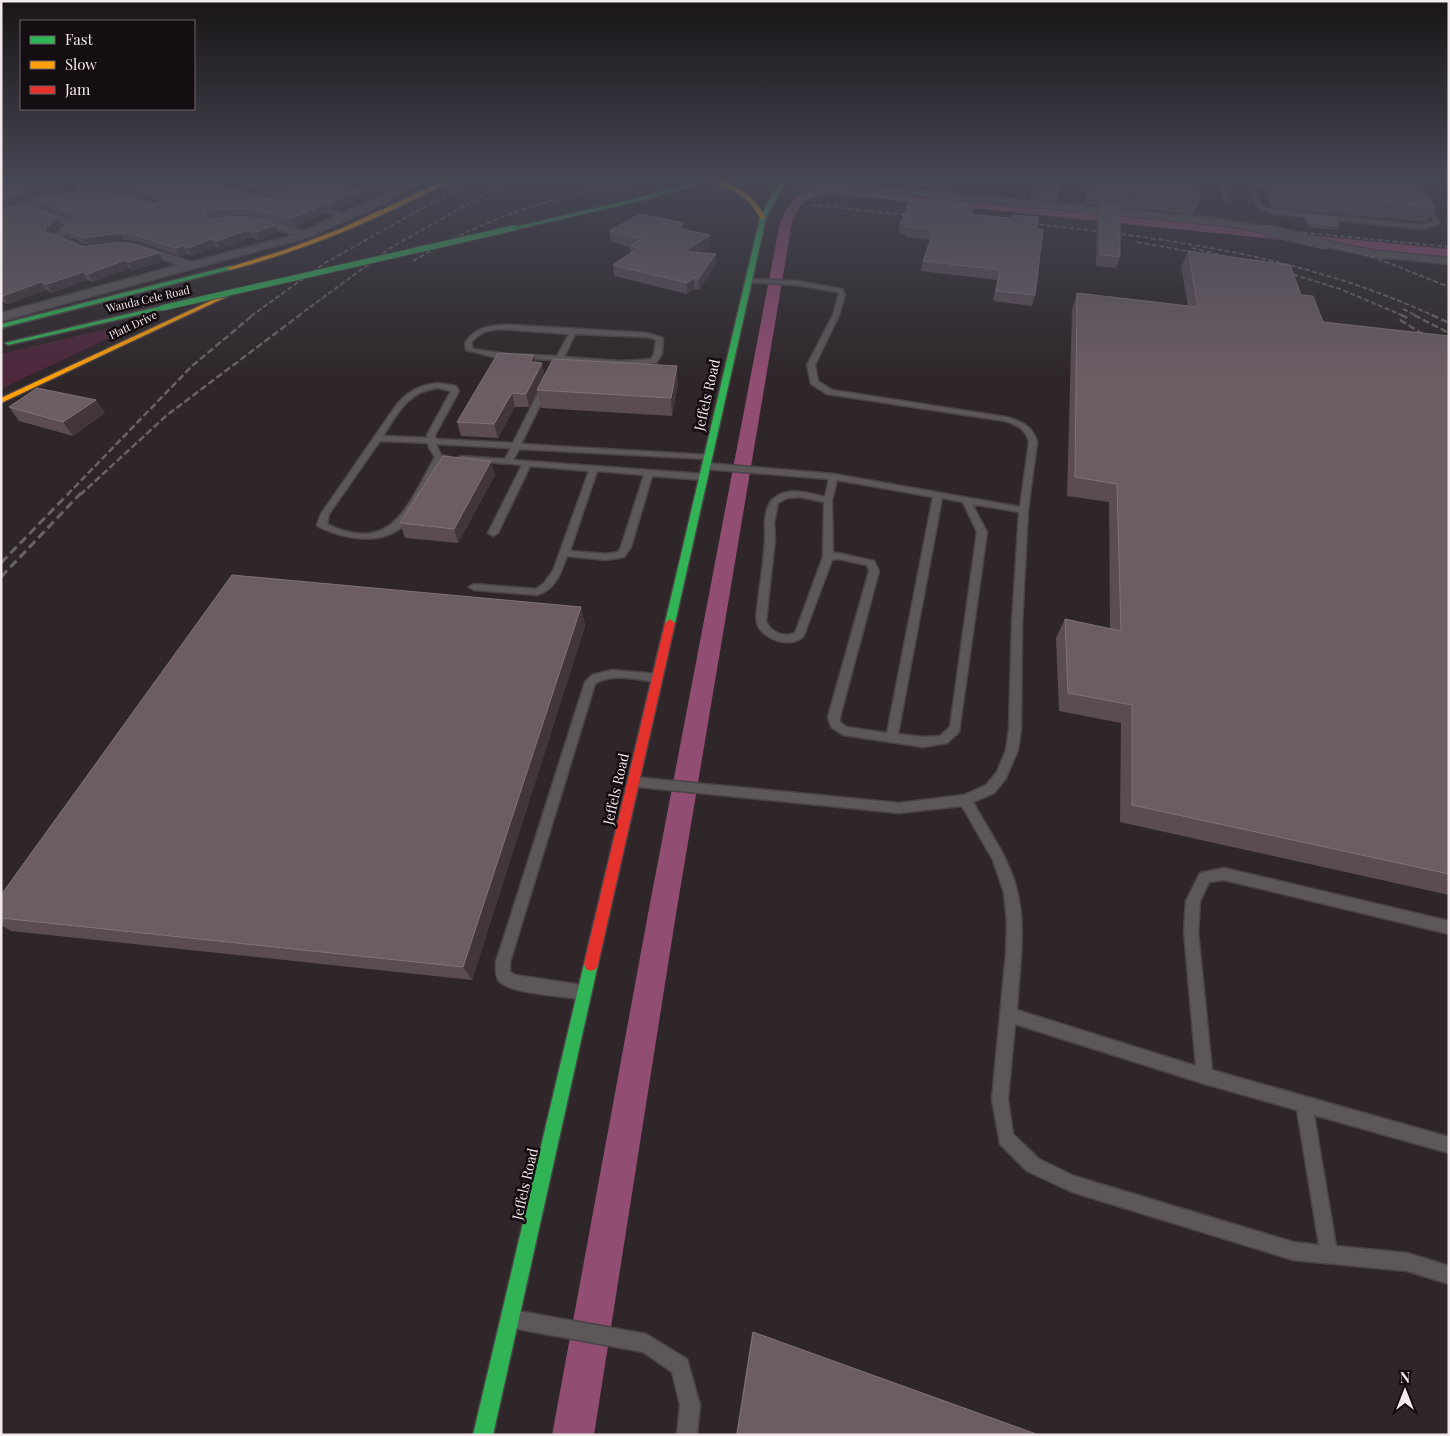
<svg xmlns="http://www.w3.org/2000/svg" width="1450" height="1436" font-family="'Playfair Display',serif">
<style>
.green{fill:#4e273c}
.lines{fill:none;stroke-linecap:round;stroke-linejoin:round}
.canal{fill:#924d73;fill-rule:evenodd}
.lane-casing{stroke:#4a4346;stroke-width:3}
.street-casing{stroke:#4a4346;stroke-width:3}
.fast-casing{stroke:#4a4346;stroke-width:3}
.slow-casing{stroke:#4a4346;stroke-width:3}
.jam-casing{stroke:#4a4346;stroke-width:3}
.lane{fill:#5e575a;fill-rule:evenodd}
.street{fill:#5e575a;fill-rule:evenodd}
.fast{fill:#30b455;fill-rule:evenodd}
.slow{fill:#ff9f0a;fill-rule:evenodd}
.jam{fill:#e5322d;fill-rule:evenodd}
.rail-far2{stroke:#6a6365;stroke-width:2;stroke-dasharray:5 2.5;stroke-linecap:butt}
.rail-far1{stroke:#6a6365;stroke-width:2.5;stroke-dasharray:7 3;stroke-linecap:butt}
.rail{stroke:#6a6365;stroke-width:3;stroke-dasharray:9 4.5;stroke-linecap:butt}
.street-bridge-casing{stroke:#4a4346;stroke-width:12;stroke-linecap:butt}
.fast-bridge-casing{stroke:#4a4346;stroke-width:7;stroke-linecap:butt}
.street-bridge{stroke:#5e575a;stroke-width:11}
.fast-bridge{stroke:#30b455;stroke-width:5.5}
.wall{fill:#5b4c54}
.shaded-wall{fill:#42363c}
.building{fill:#6c5d64;stroke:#81737a}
.labels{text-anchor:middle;stroke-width:5;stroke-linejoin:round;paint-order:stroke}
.far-street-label{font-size:11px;fill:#f3e9ed;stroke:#140d11}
.street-label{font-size:14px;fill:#f3e9ed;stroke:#140d11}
</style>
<rect width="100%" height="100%" fill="#2e2629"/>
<path class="green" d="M137,322L141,323L1,389V354Z"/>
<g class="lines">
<path class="canal" d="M816,188H834L1449,249V257L834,194C811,194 801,200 792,222L676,914L594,1435H552L648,914L780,222C788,204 796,193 816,188Z"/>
<defs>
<path id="lane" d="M237,180H244L234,184L231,182Z
M263,180H270L246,188L241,187Z
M286,180L300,182L312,180C297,189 272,200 256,191ZM286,183L295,184L277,190L264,191Z
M878,180L936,182L983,180L936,186Z
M1219,180H1225L1228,201L1223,200Z
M1409,180H1415L1440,224L1423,229L1274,214L1258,208L1248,186L1257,182L1283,184L1281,187H1254L1262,206L1275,210L1423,225L1435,222Z
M329,209L349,216L350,217L347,219L327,212Z
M747,279L797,281L842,289L845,294L839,315L815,365L818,381L832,390L1006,417C1021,421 1033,426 1037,442L1028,510L1022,624L1021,729L1018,750L1006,778L994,793L973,802C987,828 1005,852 1014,880C1028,921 1019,968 1017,1010L1196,1066L1184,932L1186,901L1200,873L1224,868L1449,921V934L1224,880L1209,882L1200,901L1198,932L1212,1070L1449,1137V1153L1314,1115L1336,1246L1407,1253L1449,1266V1284L1407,1271L1293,1260L1072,1192L1027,1171L1000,1144L992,1099L1006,954L1007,922L1004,893L993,860L962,806L899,813L629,786L627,782L629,778L633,777L899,803L964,795L986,785L997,772L1006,750L1009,729L1012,624L1019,512L972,504L987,532L959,732L947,743L923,747L843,735L831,727L828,717L869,571L867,565L838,559L832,560L804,635C793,650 762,640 757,623C755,616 758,607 758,600C761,576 766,552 765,528C764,520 767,504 773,499C787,486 809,493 825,497L829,479L705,469L701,466L705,463L834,474L1020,507L1029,442C1026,429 1017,425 1005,421L827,394L811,384L807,365L833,315L839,294L838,292L797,285L749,282L747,281ZM837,480L933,497L887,733L846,727L840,722V717L879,571L874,561L838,553H833L832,500ZM800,497L824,502L823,557L795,633C783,638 771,632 766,621L775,539L774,523L778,503L787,498ZM942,498L963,502L977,532L950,727L940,736L923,737L898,734ZM1015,1024L1205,1084L1297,1110L1319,1245L1293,1242L1074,1176L1039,1159L1013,1134L1008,1099Z
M513,325L647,333L663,338L662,354L656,363C625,369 593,362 562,361L556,373L552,375L548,373L555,360L494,357L466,350L465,343C477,325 493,325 513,325ZM500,329L569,334L557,356L507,354L473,349L471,343C479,332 488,330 500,329ZM575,334L647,337L656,339L654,354L651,359L622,361L564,357Z
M438,383L456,386L459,391L435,435L436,439L513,443L541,387L545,385L549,387L521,444L708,455L712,457L708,459L519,449L513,460L703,474L707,477L703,480L652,476L631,547L624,557L606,560L567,556C561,573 555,590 537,595L474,590L469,587L474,584L536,589L544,583L553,571L589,471L530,466L498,533L493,536L488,533L522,465L461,460L457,458L461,456L505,459L511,448L436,444L441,455L449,457L442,459C430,481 421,509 403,526C380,546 344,539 319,527L317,525L321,514L397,404C409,391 420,385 438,383ZM438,388L451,391L427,435L428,438L383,436C398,413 408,391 438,388ZM380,441L428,443L429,448L435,457C408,504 393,556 327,524L329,514ZM597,471L644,475L621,547L618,552L606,554L570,551Z
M612,670L657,674L662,678L657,682C638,680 612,672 595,684L510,962V972L515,975L582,985L587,987L589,992L587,997L582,999C563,996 511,994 499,981C495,976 496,968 496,962L585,682L592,675Z
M518,1311L646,1334L687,1359L700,1405L697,1435H677L680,1405L672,1372L643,1352L518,1329L512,1326L509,1320L512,1314Z"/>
<path id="street" d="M32,180H46L63,184V188L51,196L96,190L135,196L163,206L158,209C110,197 86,191 37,206L76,222V226L63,237L85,247V251L81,252L51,238L65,225L27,209L1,217V211L26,203L52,187L33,182Z
M343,180H357L394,189L408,180H419L388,202L309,237L1,321V313L179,265L129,248V244H137L192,262L294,235L250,222L215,224L210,221L211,219C245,211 273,221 304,231L388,193Z
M775,180H805L1216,218L1266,227L1271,230L1266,233L1216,224L780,183Z
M1325,241L1376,251L1449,258V264L1376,257L1321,246L1320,244Z"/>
<path id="fast" d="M704,180H711L647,199L514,230L511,228L644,197Z
M780,184L783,186L766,218L675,623L670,627L665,623L760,218L777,186Z
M230,266L232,267V269L1,328V324Z
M162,306L165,308L164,309L8,345L5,343Z
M591,957L596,959L598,964L493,1435H473L584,964L586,959Z"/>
<path id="slow" d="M445,180H451C437,190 418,197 403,205C347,232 290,254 230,270L227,268L285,250L340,229Z
M707,180C732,177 755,198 766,218L761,219L751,204L740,194Z
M236,289L241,290L1,403V398Z"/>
<path id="jam" d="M670,619L675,623L598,964L596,969L591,971L586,969L584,964L665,623Z"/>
</defs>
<use href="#lane" class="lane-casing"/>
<use href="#street" class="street-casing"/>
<use href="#fast" class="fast-casing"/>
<use href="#slow" class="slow-casing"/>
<use href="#jam" class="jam-casing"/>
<use href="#lane" class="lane"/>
<use href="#street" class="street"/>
<use href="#fast" class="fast"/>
<use href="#slow" class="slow"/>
<use href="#jam" class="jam"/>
<path class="rail-far2" d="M773,180L1449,247
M811,205L917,216
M1024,223C1167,238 1302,255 1434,316
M1298,237L1376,258L1449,287
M1137,242L1198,253
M1192,248L1233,258
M413,261C496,211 576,188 673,180
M1279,270L1340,289L1404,316
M1403,309L1417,316
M251,316L325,263L473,180
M298,316L392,247L510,180"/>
<path class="rail-far1" d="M1401,315L1410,319
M1414,315L1449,333
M1432,315L1449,323
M1400,320L1449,350
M67,495L192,366L253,315
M80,495L167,415L300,315"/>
<path class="rail" d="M1,563L69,493
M1,577L81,493"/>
<defs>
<path id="street-bridge" d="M1266,230L1325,244"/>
<path id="fast-bridge" d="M780,186L785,180
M162,308L514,228"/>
</defs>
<use href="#street-bridge" class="street-bridge-casing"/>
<use href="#fast-bridge" class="fast-bridge-casing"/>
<use href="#street-bridge" class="street-bridge"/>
<use href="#fast-bridge" class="fast-bridge"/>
</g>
<path class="wall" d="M84,180H231L217,184L265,198L358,181L360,188L371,184L373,191L364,195L365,197L333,210L326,208L325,213L294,226L247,215L211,217L212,219L278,232L259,240L251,237L221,249L215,247L192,256L186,254L180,256L137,241L124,240L88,245L67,236L62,229L73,220V219L43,206L39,199L155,204L159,201L135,194L107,190H77L73,183Z
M363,180H396L385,185Z
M1033,180H1061L1060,186L1056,201L1030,199Z
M1087,180H1196L1200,199L1194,214L1120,207V257L1116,268L1096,266L1097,215L1100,205L1086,204Z
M1261,180H1382L1436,207L1427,222L1272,208L1264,187L1267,181Z
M1,209L62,226L52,235L82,247L163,261L132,271L129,268L93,282L87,280L52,293L46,290L8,304L3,302H1Z
M972,214L1037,229L1035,295L1032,306L993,301L997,280L921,271L923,261L930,240L905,237V234L898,233L900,224Z
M1306,215L1339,226L1337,230L1308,227L1304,219Z
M684,229L710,246L700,252L716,265L699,290L694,289L687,294L614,276L613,265L630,253V247L611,242L609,231Z
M1188,251L1301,295L1323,322L1449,336V895L1120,822L1121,723L1059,711L1056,638L1065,619L1110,629L1109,502L1067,496L1072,310L1077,293L1188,306L1181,267Z
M534,355L536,362L542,363L544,376L678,384L672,416L541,408L537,391L529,407H515L498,438L461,436L457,422Z
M96,400L105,413L73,436L19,421L9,407Z
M495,475L458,543L405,538L400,523Z
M581,607L585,626L472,980L11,931L1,925V895Z
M753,1332L1039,1435H736L752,1333Z"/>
<path class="shaded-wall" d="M208,180H231L208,188L205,181Z
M384,180H396L385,185Z
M1371,180H1382L1378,186L1366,189Z
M358,181L360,189L371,184L373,191L364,195L365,197L333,210L331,203L347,185Z
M36,184L41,192L25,201L1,209V200Z
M323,201L326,208L325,213L294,226L291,218Z
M207,210L211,217L208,222L205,214Z
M57,218L62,226L50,237L46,232L45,229Z
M684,223V234L678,228Z
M275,225L278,232L259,240L256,232Z
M248,230L251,237L221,249L217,241Z
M120,233L124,240L88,245L84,238Z
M710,235V246L686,262L685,251Z
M212,239L215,247L192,256L188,248Z
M183,246L186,254L180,256L176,248Z
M159,253L163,261L132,271L128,262Z
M716,254V265L699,290L698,279Z
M125,260L129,268L93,282L88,274Z
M83,272L87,280L52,293L47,284Z
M694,278V289L687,294V283Z
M41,282L46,290L8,304L3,296Z
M534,355L537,368L530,362Z
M542,363L545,376L529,407L526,394Z
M677,366L678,384L672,416L671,398Z
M512,393L515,407L498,438L494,424Z
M96,400L105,413L73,436L63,422Z
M491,461L495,475L458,543L454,529Z
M581,607L585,626L472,980L463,967Z"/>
<path class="building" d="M11,180H18L36,184L21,194L1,200V183Z
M84,180H208L205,181L265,198L316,180H352L358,181L347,185V189L353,190L371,184L360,189L363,190L331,203L323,201V206L291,218L244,208L207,210L205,214L212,219L247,217L275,225L256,232L248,230L217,241L212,239L188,248L183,246L176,248L133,234L120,233L84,238L62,229L73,220V214L39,199L66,193L94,192L155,204L161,199L159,195L131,188L103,183H73Z
M1035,180H1061L1060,186L1034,184Z
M1091,180H1196L1200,199L1091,189Z
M1273,180H1344L1374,182L1385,180H1412L1436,207L1279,194Z
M910,200L974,207L972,214L975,215L1012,218L1013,215L1038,217L1037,229L1043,230L1035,295L996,291L1000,270L923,261L934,230L906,227L907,224H900Z
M22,203L57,218L45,229L46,232L82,247L120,242L130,243L159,253L128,262L125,260L88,274L83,272L47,284L41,282L3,296L1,295V209Z
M1100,204L1120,206V257L1100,255Z
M640,214L684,223L678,228L710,235L685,251L716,254L698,279L694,278L687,283L613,265L638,248L630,246L641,239L609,231Z
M1306,215L1335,218L1339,226L1310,223Z
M1188,251L1290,265L1301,295L1313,296L1323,322L1449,336V874L1132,805V705L1068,693L1065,619L1121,631L1117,484L1075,477L1077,293L1198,307Z
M498,353L534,355L530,362L542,363L526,394L512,393L494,424L457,422Z
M553,359L677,366L671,398L537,390Z
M37,388L96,400L63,422L9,407Z
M443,456L491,461L454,529L400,523Z
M232,575L581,607L463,967L1,918V895Z
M753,1332L1039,1435H737Z"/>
<linearGradient id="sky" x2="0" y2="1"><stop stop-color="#191517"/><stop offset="0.47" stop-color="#464754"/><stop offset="1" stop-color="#464754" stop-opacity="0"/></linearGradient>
<rect width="1450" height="381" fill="url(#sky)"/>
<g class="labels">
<g class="far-street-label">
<text transform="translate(148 299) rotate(-13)" y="4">Wanda Cele Road</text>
<text transform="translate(133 325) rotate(-25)" y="4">Platt Drive</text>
</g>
<g class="street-label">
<text transform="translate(707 395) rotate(-77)" y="5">Jeffels Road</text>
<text transform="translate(616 789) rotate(-77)" y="5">Jeffels Road</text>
<text transform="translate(525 1184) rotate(-77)" y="5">Jeffels Road</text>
</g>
</g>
<rect width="1450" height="1436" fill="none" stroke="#f3e9ed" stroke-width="5"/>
<rect x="20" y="20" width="175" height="90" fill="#140d11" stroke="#6d6569"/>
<rect x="30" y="36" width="25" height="8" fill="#30b455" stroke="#6d6569"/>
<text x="65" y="45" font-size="15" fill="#f3e9ed">Fast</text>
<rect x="30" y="61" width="25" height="8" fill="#ff9f0a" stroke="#6d6569"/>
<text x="65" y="70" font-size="15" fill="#f3e9ed">Slow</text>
<rect x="30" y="86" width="25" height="8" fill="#e5322d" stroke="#6d6569"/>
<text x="65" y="95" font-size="15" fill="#f3e9ed">Jam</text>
<g transform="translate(1405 1391)" stroke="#140d11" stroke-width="4" paint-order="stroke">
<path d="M0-4L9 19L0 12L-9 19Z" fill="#f3e9ed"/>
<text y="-8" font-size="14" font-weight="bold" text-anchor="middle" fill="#f3e9ed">N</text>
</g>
</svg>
